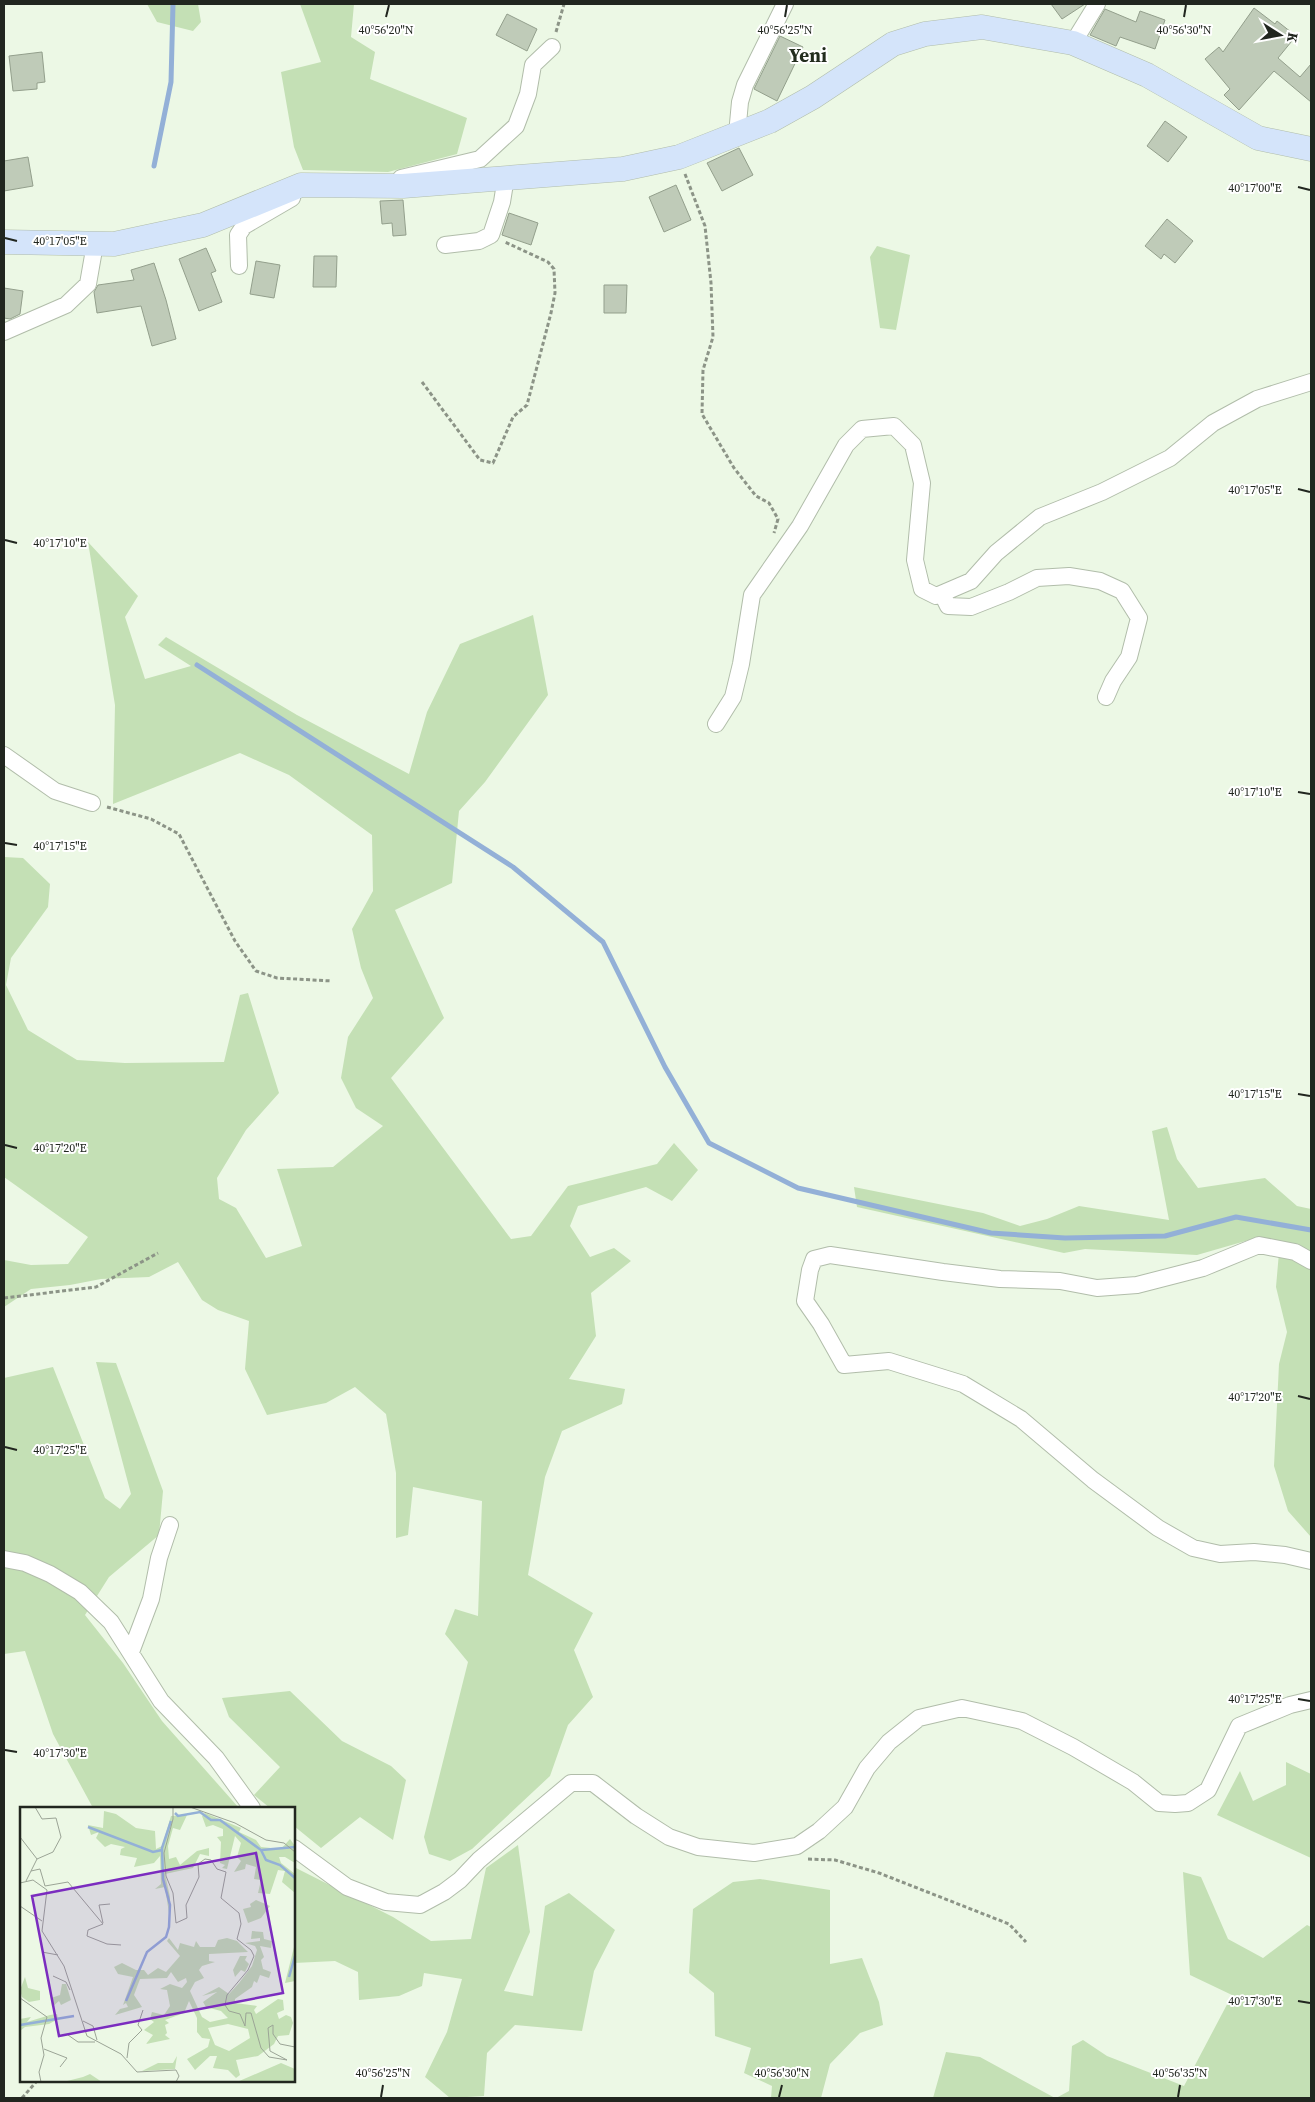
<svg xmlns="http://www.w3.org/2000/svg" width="1315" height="2102" font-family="'Source Serif 4',serif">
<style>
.green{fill:#c4e0b5}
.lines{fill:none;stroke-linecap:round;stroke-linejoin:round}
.stream{stroke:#93b0d7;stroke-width:5}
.building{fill:#bfcbb8;stroke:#939f8c}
.street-casing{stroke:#b1bdaa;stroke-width:18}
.secondary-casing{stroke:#b1bdaa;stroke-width:25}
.path{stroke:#8c9487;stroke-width:3;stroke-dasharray:4 2.5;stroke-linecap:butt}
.street{stroke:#fff;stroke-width:16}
.secondary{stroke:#d4e4fa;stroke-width:24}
.ticks{fill:none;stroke:#21261f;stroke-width:2}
.labels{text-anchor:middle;stroke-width:4;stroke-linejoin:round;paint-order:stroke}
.district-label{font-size:19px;font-weight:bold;fill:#232d1e;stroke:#fff}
.inset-river{fill:none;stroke:#93b0d7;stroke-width:2.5}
.inset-road{fill:none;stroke:#9ba496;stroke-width:1}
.view{fill:#7b2cbf;fill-opacity:0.15;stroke:#7b2cbf;stroke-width:2.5}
.inset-edge{fill:none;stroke:#21261f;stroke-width:2.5}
.ticks-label{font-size:12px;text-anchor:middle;fill:#21261f;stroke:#fff;stroke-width:4;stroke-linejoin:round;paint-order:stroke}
</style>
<rect width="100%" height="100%" fill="#ecf8e5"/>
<path class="green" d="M147,4H198L201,22L193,31L157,22Z
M300,4H354L351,37L375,52L370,79L467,118L457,154L388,172L303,170L294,147L281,72L321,62Z
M877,246L910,255L896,330L880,328L870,257Z
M88,542L138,596L125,617L145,679L191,666L158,645L166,637L297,715L409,774L427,712L460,644L533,615L548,695L485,782L459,811L452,883L395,910L444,1018L391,1078L511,1239L531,1236L568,1186L657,1164L674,1143L698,1170L672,1201L646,1187L578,1206L570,1226L590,1257L614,1248L631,1261L591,1293L596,1336L569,1379L625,1389L622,1404L562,1431L545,1477L528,1575L593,1613L574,1650L593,1697L568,1725L550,1776L472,1849L450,1861L429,1854L424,1837L468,1662L445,1634L455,1609L478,1616L482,1501L413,1487L408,1535L396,1538V1473L386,1414L355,1387L326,1403L267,1415L245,1369L249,1321L218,1310L202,1300L178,1262L149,1277L101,1279L70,1285L31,1289L4,1307V1260L31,1265L68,1264L88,1237L4,1177V857L23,858L50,884L48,907L11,958L6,985L28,1030L77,1060L125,1063L224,1062L240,995L248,993L279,1093L246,1130L217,1178L219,1199L236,1208L266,1258L302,1246L277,1169L333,1167L383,1126L356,1108L341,1078L348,1037L373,998L361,968L352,929L373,891L372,835L289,775L240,753L113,804L115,705Z
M1167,1127L1177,1159L1198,1188L1265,1178L1297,1206L1311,1209V1537L1288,1511L1274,1466L1279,1364L1287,1332L1276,1287L1280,1241L1249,1240L1197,1255L1085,1249L1064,1253L857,1207L854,1187L983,1213L1020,1226L1047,1219L1079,1206L1169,1220L1152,1131Z
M96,1362L116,1363L163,1491L159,1535L109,1577L85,1615L123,1663L162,1721L239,1808H93L53,1734L25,1651L4,1654V1378L53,1367L105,1498L120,1509L131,1494Z
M290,1691L342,1741L391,1766L406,1780L393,1840L360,1817L321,1848L294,1826V1808H270L254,1795L280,1767L229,1717L222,1698Z
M1286,1762L1311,1774V1858L1217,1815L1240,1771L1253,1801L1286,1785Z
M518,1845L530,1932L504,1991L533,1996L545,1906L569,1893L615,1930L594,1971L582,2031L515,2025L487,2053L484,2096L450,2098L425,2077L447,2032L462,1979L424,1973L422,1986L399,1996L359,2000L358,1972L335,1961L294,1963V1867L393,1917L431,1941L471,1939L486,1868Z
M1183,1872L1201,1877L1228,1939L1263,1958L1307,1925L1311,1927V2098H1056L1069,2091L1072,2046L1083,2040L1107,2056L1184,2086L1232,1995L1190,1975Z
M760,1879L830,1890V1964L862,1958L879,2002L883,2025L860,2033L830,2064L821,2098H771L772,2086L744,2073L751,2048L715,2036L714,1993L689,1973L693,1909L733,1882Z
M946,2052L980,2057L1055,2098H933Z"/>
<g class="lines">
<path class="stream" d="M154,166L171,82L173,4
M197,665L513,867L603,942L665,1067L709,1143L798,1188L991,1233L1065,1238L1165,1236L1236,1217L1311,1230"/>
</g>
<path class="building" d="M1051,4H1085L1062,19Z
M1254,8L1275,24L1277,21L1296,36L1278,58L1300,77L1311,64V102L1274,71L1239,110L1224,95L1230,89L1205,59L1219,47L1223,52Z
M1105,9L1136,22L1140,11L1165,20L1155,49L1120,37L1116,46L1090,35Z
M507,14L537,29L527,51L496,35Z
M780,36L803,47L777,101L754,89Z
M42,52L45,82L37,83V89L13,91L9,56Z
M1165,121L1187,137L1168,162L1147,146Z
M739,148L753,175L722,191L707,163Z
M28,157L33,186L4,191V161Z
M676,185L691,220L664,232L649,197Z
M403,200L406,235L393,236L392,223L382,224L380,201Z
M509,213L538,223L531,245L502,235Z
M1167,219L1193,241L1175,263L1164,254L1161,259L1145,246Z
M206,248L216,271L211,273L222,302L199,311L179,259Z
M314,256H337L336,287H313Z
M256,261L280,265L274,298L250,294Z
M154,263L166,300L176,339L152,346L141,306L97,313L94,292L98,285L134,280L131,270Z
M604,285H627L626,313H604Z
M4,288L23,291L20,314L10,319L4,318Z"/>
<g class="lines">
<defs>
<path id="street" d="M1073,43L1097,4
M737,134L740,102L745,85L785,4
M401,178L480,159L516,126L528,94L533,65L552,47
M445,245L479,241L491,235L502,202L506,177
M239,266L238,235L244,226L292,198
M4,332L66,305L88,284L95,244
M942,594L948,606L971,607L1009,592L1037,578L1069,576L1100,581L1122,591L1139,618L1129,657L1113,681L1106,697
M716,724L733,697L741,664L752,595L800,526L846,445L862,429L894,426L913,445L922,483L915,560L922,589L936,596L971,581L996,553L1040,517L1102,492L1170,458L1213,423L1257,399L1311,382
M4,755L55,791L92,803
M1311,1261L1295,1252L1259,1245L1203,1268L1137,1285L1097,1288L1060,1281L1000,1279L943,1272L830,1255L814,1259L810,1270L805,1301L821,1324L844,1365L889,1361L963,1384L1021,1419L1093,1480L1158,1528L1193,1548L1220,1554L1254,1552L1285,1555L1311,1561
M4,1559L25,1563L50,1574L80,1592L111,1622L161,1701L216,1758L252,1808
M131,1652L151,1599L159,1558L170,1525
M294,1848L347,1887L386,1902L420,1905L444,1892L460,1880L479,1860L571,1783H593L636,1816L669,1837L698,1847L754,1853L797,1846L819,1831L845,1807L867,1768L889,1742L919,1718L962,1708L1022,1721L1073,1747L1133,1782L1159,1803L1175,1804L1188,1803L1208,1790L1239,1726L1290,1705L1311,1700"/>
<path id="secondary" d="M4,242L114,244L203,225L301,185L403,186L623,169L679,157L770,121L813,97L893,44L925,34L982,27L1073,43L1147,75L1258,138L1311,149"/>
</defs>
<use href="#street" class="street-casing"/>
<use href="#secondary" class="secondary-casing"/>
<path class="path" d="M556,32L564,4
M685,174L705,226L711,283L713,337L703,370L702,414L734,468L756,496L769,503L778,519L774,533
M422,382L480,460L493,463L513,417L527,405L551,313L555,293L554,269L548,262L505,242
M107,807L151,819L179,834L235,941L256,971L277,978L332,981
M4,1298L96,1287L158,1253
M808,1859L835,1860L879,1873L1009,1924L1026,1942
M22,2098L37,2081"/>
<use href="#street" class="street"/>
<use href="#secondary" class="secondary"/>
</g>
<path class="ticks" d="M386,17L389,5M785,17L787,5M1184,17L1186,5M1298,187L1310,190M5,238L17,241M1298,489L1310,492M5,540L17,543M1298,792L1310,794M5,843L17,845M1298,1094L1310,1096M5,1145L17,1148M1298,1396L1310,1399M5,1447L17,1450M1298,1699L1310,1701M5,1750L17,1752M1298,2001L1310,2003M381,2097L383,2085M779,2097L782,2085M1178,2097L1180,2085"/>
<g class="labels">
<g class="district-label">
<text x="808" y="62">Yeni</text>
</g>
</g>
<g transform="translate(20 1807)">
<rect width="275" height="275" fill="#ecf8e5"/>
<path d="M84,4L96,7L116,21L135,24L136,42L142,39L151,9L167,8L160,23L153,21L148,39L149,52L156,50L160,58L177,44L189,41V49L180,47L173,61L145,67L150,90V113L145,80L135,82L141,77L140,49L134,56L114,60L117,51L100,48L101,42L105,40L91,37L85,40L76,31L79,25L71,28L68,18L83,21ZM185,6L221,21L219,25L236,33L241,40L261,42L270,32L275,39V56L265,50H259L261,56L275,67V86L262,75L265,64L258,63L250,87L238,86L241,73L234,72L236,60L226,57L225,62L214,65L221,54L217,50L221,36L215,29L207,62L202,61L205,58L200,56L201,35L197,30L203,29V22L193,18L186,20L182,9ZM236,93L250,99L241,111L228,116L223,102L231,100L230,97ZM232,124L243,125L244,132L252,134L251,141L240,139L244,150L241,153L243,162L251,165L249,171L240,168L237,176L234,174L232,180L215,192V196L237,199L234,203L236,207L258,192L263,193L264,203L257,206L259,212L266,208L271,210L273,216L269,228L258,229L254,237L238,249L216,253L220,268L216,271L208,263L193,261L197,249H190L175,263L167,252L188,240L190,232L182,231L177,225V211L169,194L164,206L145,213L149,216L145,218L147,226L145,228L150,232L126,237L133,228L124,223L134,215L130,212L132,205L144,208L150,199L147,183L140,182L150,177L162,181L167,175L166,171L158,175L151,165L147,171L120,172L114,188L122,200L95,208L100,202L108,200L106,196L103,198L113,170L98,167L94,160L102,156L116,163H124L128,168L138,161L146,165L160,149L147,134L149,131L158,143L160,136L174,140L176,134L180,140H195L198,133L207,131L217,134L228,145L189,147V154L195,155L182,159L179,163L184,171L175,175L170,184L182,210L190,215L208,211L201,204L186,200L183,195L197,185L182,189L199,180L209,187L219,176L232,159L237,143L235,139L225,136L240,134V131L231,132ZM208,217L228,222L230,231L209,244L195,238L188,221ZM275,136V174L265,176ZM220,149H227L225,153L229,157L225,165L221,163L215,170L213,163ZM5,170L8,181L20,184V193L9,195L2,190L0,183ZM42,177H46L51,193L41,198L39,194L32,200L31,191L40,188ZM30,208L37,207L38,212L29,217L5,220L0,224V212L11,210L7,215ZM157,249L155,262L122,264L138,256H153ZM261,256L275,262V275H217ZM70,267L82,275L47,274L63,270Z" fill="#c4e0b5" fill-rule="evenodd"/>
<path class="inset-river" d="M155,6L158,9L180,5L191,13H200L241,43L246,53L260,58L275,71M68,20L133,45L142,43M242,43L275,40M269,170L275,149M106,194L127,145L146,130L149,120L150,98L143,72L142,41L151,14M0,218L54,209"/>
<path class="inset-road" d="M153,0V12L144,46L146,69L153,86L156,116L167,111L166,98L179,70L178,57L185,52L191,53L197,62L206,65L201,91L219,106L221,117L217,132L231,143L234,149L228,163L207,188L205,198L209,204L220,207L225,219L226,206H231L241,241L249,250L267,253L250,244L248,221L253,218V227L260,237L275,240M170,0L215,16L246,33L264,36L275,45M0,30L17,52M11,64L20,62L25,79L48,75L83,117L68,123L67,129L87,137L101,138M6,74L17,52L33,45L41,30L36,11L22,12L15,0M0,76L13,73L27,83L22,124L44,159L67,229L101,247L117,265L156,263L159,269L156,275M0,99L22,114M83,116L79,98L90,97M22,145L38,148M33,169L46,175L50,183M0,191L27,210L21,231L24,248L19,265L21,275M63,214L73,219L77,233M48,228L58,235H75M24,242L47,251L40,260M107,251L109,236L122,223L118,218L123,203"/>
<path class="view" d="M236,46L263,186L39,229L12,89Z"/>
<rect width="275" height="275" class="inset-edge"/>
</g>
<g class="ticks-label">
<text x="386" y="34">40°56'20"N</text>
<text x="785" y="34">40°56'25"N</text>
<text x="1184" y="34">40°56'30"N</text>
<text x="1255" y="192">40°17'00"E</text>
<text x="60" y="245">40°17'05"E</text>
<text x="1255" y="494">40°17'05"E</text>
<text x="60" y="547">40°17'10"E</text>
<text x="1255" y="796">40°17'10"E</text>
<text x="60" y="850">40°17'15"E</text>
<text x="1255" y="1098">40°17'15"E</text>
<text x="60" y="1152">40°17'20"E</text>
<text x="1255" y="1401">40°17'20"E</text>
<text x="60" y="1454">40°17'25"E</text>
<text x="1255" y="1703">40°17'25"E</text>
<text x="60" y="1757">40°17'30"E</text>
<text x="1255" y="2005">40°17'30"E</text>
<text x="383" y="2077">40°56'25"N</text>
<text x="782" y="2077">40°56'30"N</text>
<text x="1180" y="2077">40°56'35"N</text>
</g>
<rect width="1315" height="2102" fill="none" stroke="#21261f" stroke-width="10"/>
<g transform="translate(1280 35) rotate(101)" stroke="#ffffff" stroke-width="4" paint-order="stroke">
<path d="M0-4L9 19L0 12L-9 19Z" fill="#21261f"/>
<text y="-8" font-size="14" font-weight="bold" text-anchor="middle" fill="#21261f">K</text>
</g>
</svg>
